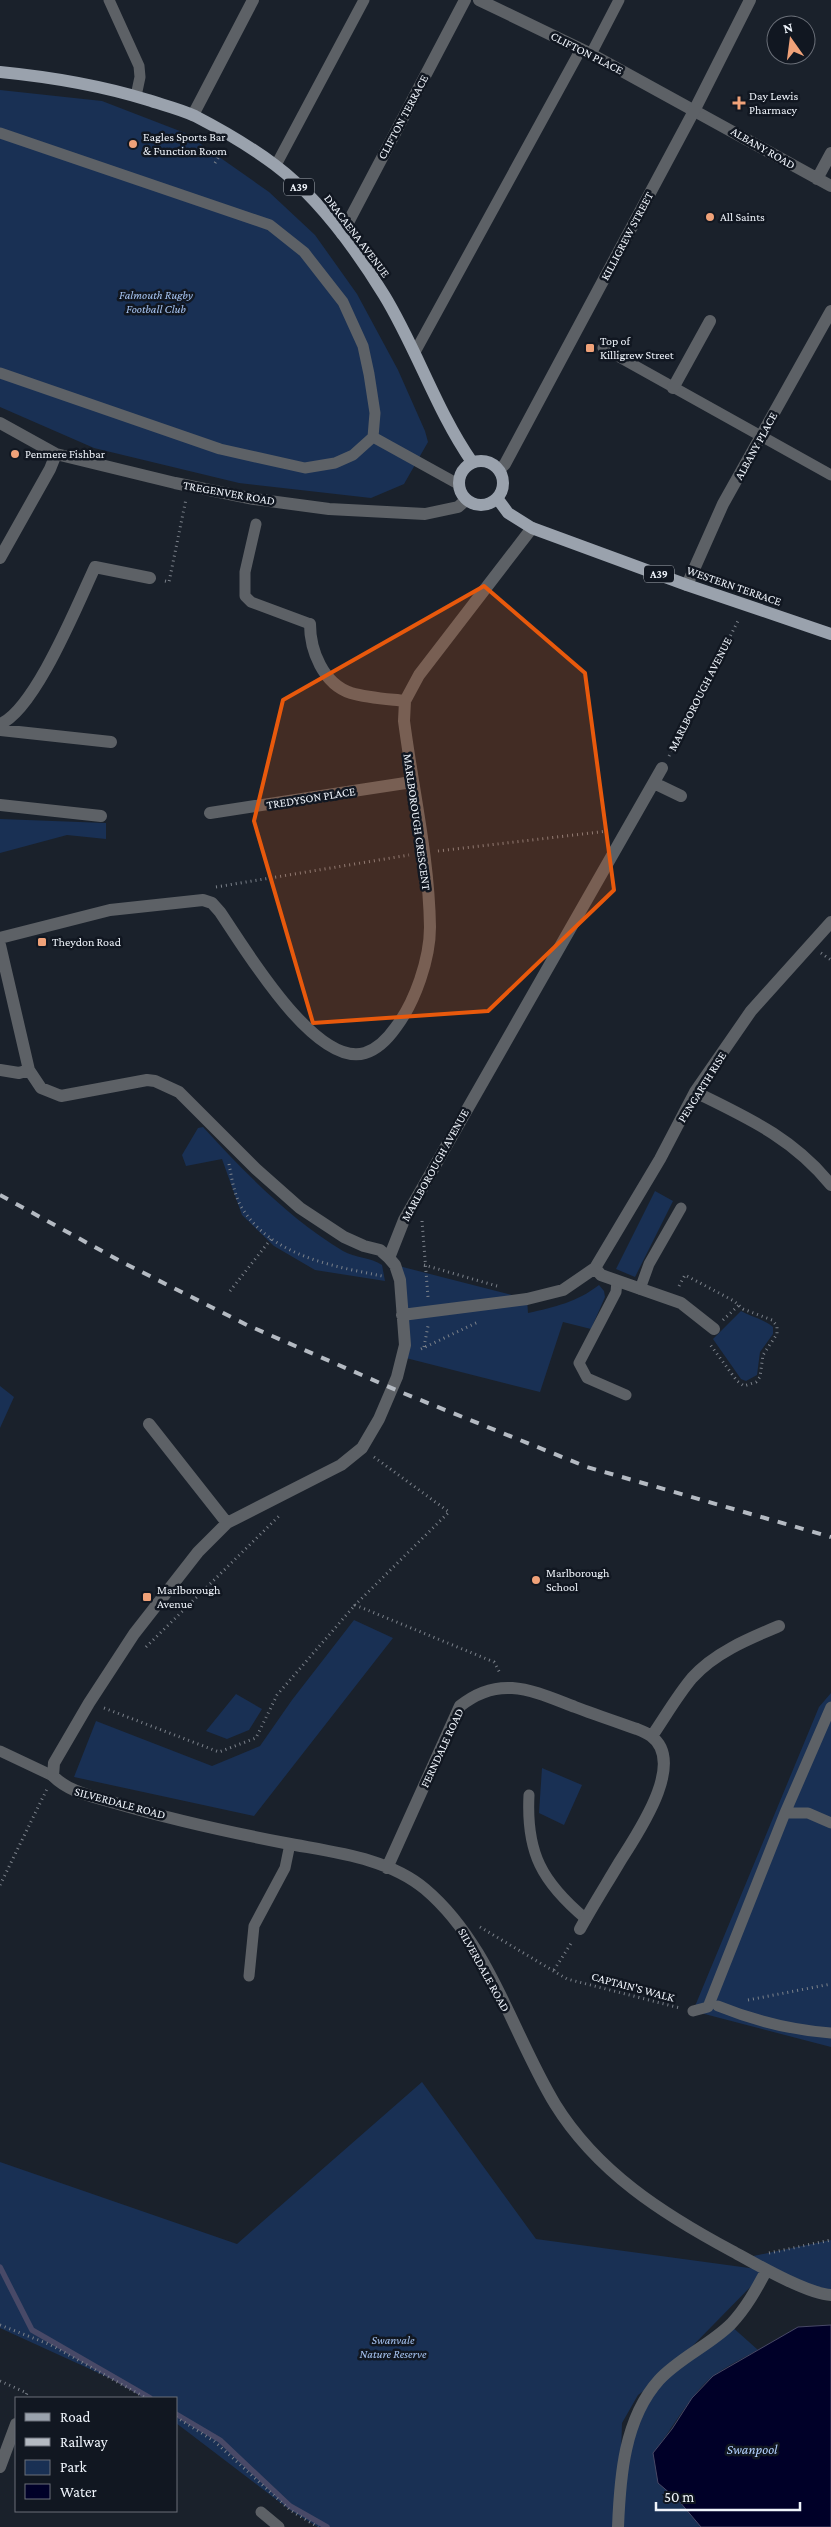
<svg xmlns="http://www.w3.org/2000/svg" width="831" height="2527" font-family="'Crimson Pro',serif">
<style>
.green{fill:#193054;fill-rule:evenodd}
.water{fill:#000028;stroke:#484967}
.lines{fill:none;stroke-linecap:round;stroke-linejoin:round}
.stream{stroke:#484967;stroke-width:5.5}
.path{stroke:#7c828b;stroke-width:3;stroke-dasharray:1 4;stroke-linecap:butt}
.service{stroke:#5d6166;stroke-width:11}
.minor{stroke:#5d6166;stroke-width:12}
.tertiary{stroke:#5d6166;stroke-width:12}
.primary{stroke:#9aa2ad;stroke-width:12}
.rail{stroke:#b4bac2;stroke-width:4;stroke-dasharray:9 9;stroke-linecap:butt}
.marked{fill:#e8590c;fill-opacity:0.2;stroke:#e8590c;stroke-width:4;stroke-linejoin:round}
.poi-dot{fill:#f0a279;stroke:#111721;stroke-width:2}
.labels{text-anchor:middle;stroke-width:5;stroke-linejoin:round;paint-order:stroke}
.shield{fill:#111721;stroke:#acb2ba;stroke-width:1}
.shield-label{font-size:11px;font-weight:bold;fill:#eff4fb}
.street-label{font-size:12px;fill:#eff4fb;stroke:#111721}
.poi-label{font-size:12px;fill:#eff4fb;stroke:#111721;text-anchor:start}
.park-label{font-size:12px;font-style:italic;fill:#a7c4f1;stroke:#111721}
.water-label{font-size:14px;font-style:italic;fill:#b1cffc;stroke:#111721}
</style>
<rect width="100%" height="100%" fill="#1a212b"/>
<path class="green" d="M0,90L102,101L185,133L269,192L315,235L357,294L398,370L425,431L428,442L404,484L371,498L239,483L94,448L0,407Z
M0,819L106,823V839L67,835L0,853Z
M203,1127C244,1172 290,1219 343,1251C355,1258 371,1257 382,1265L385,1281L315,1270L274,1246L242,1215L222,1159L186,1166L182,1155L198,1128Z
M655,1191L673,1201L635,1277L616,1269Z
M395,1265L527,1299L528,1313C555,1307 577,1302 599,1285L604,1291L605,1297L591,1329L563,1322L540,1392L402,1357Z
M741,1311C751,1317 764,1319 773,1327V1334L760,1352L757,1375L746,1381L741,1379L713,1339Z
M0,1386L14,1397L0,1428Z
M354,1620L393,1638L254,1816L74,1777L96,1721L212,1766L260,1746L292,1700Z
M831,1693V2047L693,2011L819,1707Z
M236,1694L262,1709L249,1730L227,1739L206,1731Z
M542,1768L582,1785L564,1825L539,1813Z
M422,2082L536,2239L764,2270L744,2258L831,2240V2295L766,2271L663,2376L730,2325L758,2350C743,2358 727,2366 713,2376C691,2393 672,2430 653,2453L658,2483L679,2501L701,2527H318L290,2510L176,2423V2398H143L127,2386L0,2328V2162L237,2244ZM657,2381L623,2463L620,2486L622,2423L638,2395Z"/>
<path class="water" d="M831,2325V2527H701L679,2501L658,2483L653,2453L672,2429L692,2398L713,2376L798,2327Z"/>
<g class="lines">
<path class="stream" d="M0,2267L32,2330L150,2398
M176,2414L220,2440L290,2506L327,2527"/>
<path class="path" d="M215,163L224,149
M165,581L169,582L186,499
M669,756L739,619
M438,851L608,831
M216,887L409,855
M821,953L831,960
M229,1164C232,1179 234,1195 242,1208C272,1256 332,1266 382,1276
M422,1221L428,1297
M424,1265L497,1286
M679,1286L685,1275L734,1301L743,1309L772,1320L777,1326V1334L763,1355L760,1377L756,1382L744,1386L737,1381L709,1343
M230,1291L271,1239
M723,1320L739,1305
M424,1347L428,1326
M421,1349L478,1322
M374,1457L449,1512L355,1605L494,1662L500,1673
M146,1647L279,1516
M104,1708L219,1752L256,1738L277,1695L355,1605
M0,1885L47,1789
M480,1927L567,1979L680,2008
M554,1970L572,1942
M748,2000L831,1984
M769,2253L831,2240
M0,2325L51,2345L146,2398
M0,2381L27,2393L25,2398
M176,2417L214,2441L290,2510L318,2527"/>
<path class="service" d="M109,0L139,66L140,77L136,96
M591,54L619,0
M0,133L270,225L304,252L343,302L363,346L369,374L375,413L373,437L353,455L335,463L305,468L220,449L0,373
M276,165L364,0
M603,348L831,475
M415,352L581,49
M373,437L458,484
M256,524L245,572V596L251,602L310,624
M617,1281L616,1292L579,1363L587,1378L626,1395
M640,1289L649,1264L681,1208
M0,1751L53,1776
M529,1795C526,1853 542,1882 586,1919
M785,1813L831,1707
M249,1976L254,1926L285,1868L290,1844
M718,2006C755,2021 791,2030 831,2033
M693,2011L708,2007L785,1813H808L831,1823
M261,2512L279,2527"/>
<path class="minor" d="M479,0L591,54L831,186
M193,115L253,0
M817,179L831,153
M342,234L465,0
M673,388L710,321
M687,585L723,504L831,311
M310,624C310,650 323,684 351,693C368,698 387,699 405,701
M0,724C35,710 78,603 95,567L150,578
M0,730L111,742
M662,768L404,1220L389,1258L395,1265L400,1280L405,1345L397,1377L379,1419L362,1448L341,1465L227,1523L198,1552L134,1634L89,1703L54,1763L53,1776C70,1793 93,1796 115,1803C170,1819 228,1832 285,1843C331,1852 387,1857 425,1889C490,1944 512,2033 555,2104C597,2172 663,2214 732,2251C754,2263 807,2294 831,2295
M654,783L681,796
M0,805L101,816
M210,813L412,782
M0,938L110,910L203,900L212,903L220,912C244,947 315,1068 365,1053C378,1049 389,1037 396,1027C415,1002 430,959 430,927C429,858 413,790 404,721L405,701L419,675L532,528
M0,945L29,1070
M0,1070L19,1073L29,1070L41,1088L61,1096L147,1080L155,1081L179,1092L256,1169L300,1208L344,1237L364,1246L380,1250L389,1258
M695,1092C748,1118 793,1138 831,1185
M595,1268L601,1275L681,1303L714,1329
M402,1315L527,1299L563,1290L595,1268L660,1159L695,1092L751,1011L831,922
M149,1424L227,1523
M652,1736C665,1717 677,1696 692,1678C714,1653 748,1639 779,1626
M387,1868L460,1706C500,1674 533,1691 575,1707C596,1715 617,1722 637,1729C642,1731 647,1733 651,1736C688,1763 635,1837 619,1863C606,1885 592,1907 580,1929
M0,2467L16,2424
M618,2527C620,2477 624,2419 659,2380C679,2358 710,2345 731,2324C746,2308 756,2290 766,2271"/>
<path class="tertiary" d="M0,423L56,454L175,483L254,499L329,509L425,514L458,507L466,500
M499,470L505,464L695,109L750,0
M0,558L50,469L56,454"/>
<path class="primary" d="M0,72C51,77 99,85 148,100C163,105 180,109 195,116C222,130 251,147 275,165C319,198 355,248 384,295C417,349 436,410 472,462
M459 483a22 22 0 1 1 44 0a22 22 0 1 1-44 0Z
M497,498L508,513L532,528L687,585L831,634"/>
<path class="rail" d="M0,1195L122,1262L247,1325L403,1393L587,1467L831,1537"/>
</g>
<path class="marked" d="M484,586L585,673L614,890L488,1011L313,1023L254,821L283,700Z"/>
<g class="poi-dot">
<path d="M736.5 95.5h5v5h5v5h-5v5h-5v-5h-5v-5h5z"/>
<circle cx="133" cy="144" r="5"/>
<circle cx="710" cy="217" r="5"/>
<rect x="585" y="343" width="10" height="10" rx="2.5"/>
<circle cx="15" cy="454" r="5"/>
<rect x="37" y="937" width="10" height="10" rx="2.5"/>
<circle cx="536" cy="1580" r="5"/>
<rect x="142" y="1592" width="10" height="10" rx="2.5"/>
</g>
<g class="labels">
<g class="shield">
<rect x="284" y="178.5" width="30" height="17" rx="4"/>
<rect x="644" y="565.5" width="30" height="17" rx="4"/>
</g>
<g class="shield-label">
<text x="299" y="191">A39</text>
<text x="659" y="578">A39</text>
</g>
<g class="street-label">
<text transform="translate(587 53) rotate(27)" y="4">CLIFTON PLACE</text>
<text transform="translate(403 117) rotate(-62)" y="4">CLIFTON TERRACE</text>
<text transform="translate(763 148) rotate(30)" y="4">ALBANY ROAD</text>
<text transform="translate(357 236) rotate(53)" y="4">DRACAENA AVENUE</text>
<text transform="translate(627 236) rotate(-62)" y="4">KILLIGREW STREET</text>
<text transform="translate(756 446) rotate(-61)" y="4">ALBANY PLACE</text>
<text transform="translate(229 493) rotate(10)" y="4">TREGENVER ROAD</text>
<text transform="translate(734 586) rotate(19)" y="4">WESTERN TERRACE</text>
<text transform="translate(700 694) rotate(-63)" y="4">MARLBOROUGH AVENUE</text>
<text transform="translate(311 798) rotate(-9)" y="4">TREDYSON PLACE</text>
<text transform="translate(417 822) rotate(82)" y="4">MARLBOROUGH CRESCENT</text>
<text transform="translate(702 1087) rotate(-58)" y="4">PENGARTH RISE</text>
<text transform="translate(435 1165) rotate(-61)" y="4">MARLBOROUGH AVENUE</text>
<text transform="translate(442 1748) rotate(-65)" y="4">FERNDALE ROAD</text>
<text transform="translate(120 1803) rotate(15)" y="4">SILVERDALE ROAD</text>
<text transform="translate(484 1970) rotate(61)" y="4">SILVERDALE ROAD</text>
<text transform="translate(633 1987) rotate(15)" y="4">CAPTAIN'S WALK</text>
</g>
<g class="poi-label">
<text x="749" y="100">Day Lewis<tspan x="749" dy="14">Pharmacy</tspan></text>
<text x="143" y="141">Eagles Sports Bar<tspan x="143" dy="14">&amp; Function Room</tspan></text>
<text x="720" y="221">All Saints</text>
<text x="600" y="345">Top of<tspan x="600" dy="14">Killigrew Street</tspan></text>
<text x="25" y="458">Penmere Fishbar</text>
<text x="52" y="946">Theydon Road</text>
<text x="546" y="1577">Marlborough<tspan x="546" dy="14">School</tspan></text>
<text x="157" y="1594">Marlborough<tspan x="157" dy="14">Avenue</tspan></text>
</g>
<g class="park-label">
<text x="156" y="299">Falmouth Rugby<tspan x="156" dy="14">Football Club</tspan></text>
<text x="393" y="2344">Swanvale<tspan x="393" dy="14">Nature Reserve</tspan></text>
</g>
<g class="water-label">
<text x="752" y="2454">Swanpool</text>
</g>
</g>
<rect x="15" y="2397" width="162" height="115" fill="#111721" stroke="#6a6f78"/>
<rect x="25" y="2413" width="25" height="8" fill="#9aa2ad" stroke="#6a6f78"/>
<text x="60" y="2422" font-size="15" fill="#eff4fb">Road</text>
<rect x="25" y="2438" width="25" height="8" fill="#b4bac2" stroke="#6a6f78"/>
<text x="60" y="2447" font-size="15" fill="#eff4fb">Railway</text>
<rect x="25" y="2460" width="25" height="15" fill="#193054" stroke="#6a6f78"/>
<text x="60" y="2472" font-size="15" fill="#eff4fb">Park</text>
<rect x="25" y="2484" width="25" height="15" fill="#000028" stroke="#6a6f78"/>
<text x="60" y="2497" font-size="15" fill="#eff4fb">Water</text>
<g transform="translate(791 40) rotate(346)"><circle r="24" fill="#111721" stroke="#6a6f78"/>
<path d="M0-4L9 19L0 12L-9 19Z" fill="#f0a279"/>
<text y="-8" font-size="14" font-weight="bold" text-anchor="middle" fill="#eff4fb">N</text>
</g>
<path d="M656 2502v8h144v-8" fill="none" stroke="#eff4fb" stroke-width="2.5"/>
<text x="664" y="2502" font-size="15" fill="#eff4fb" stroke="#111721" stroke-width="4" paint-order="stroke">50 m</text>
</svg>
